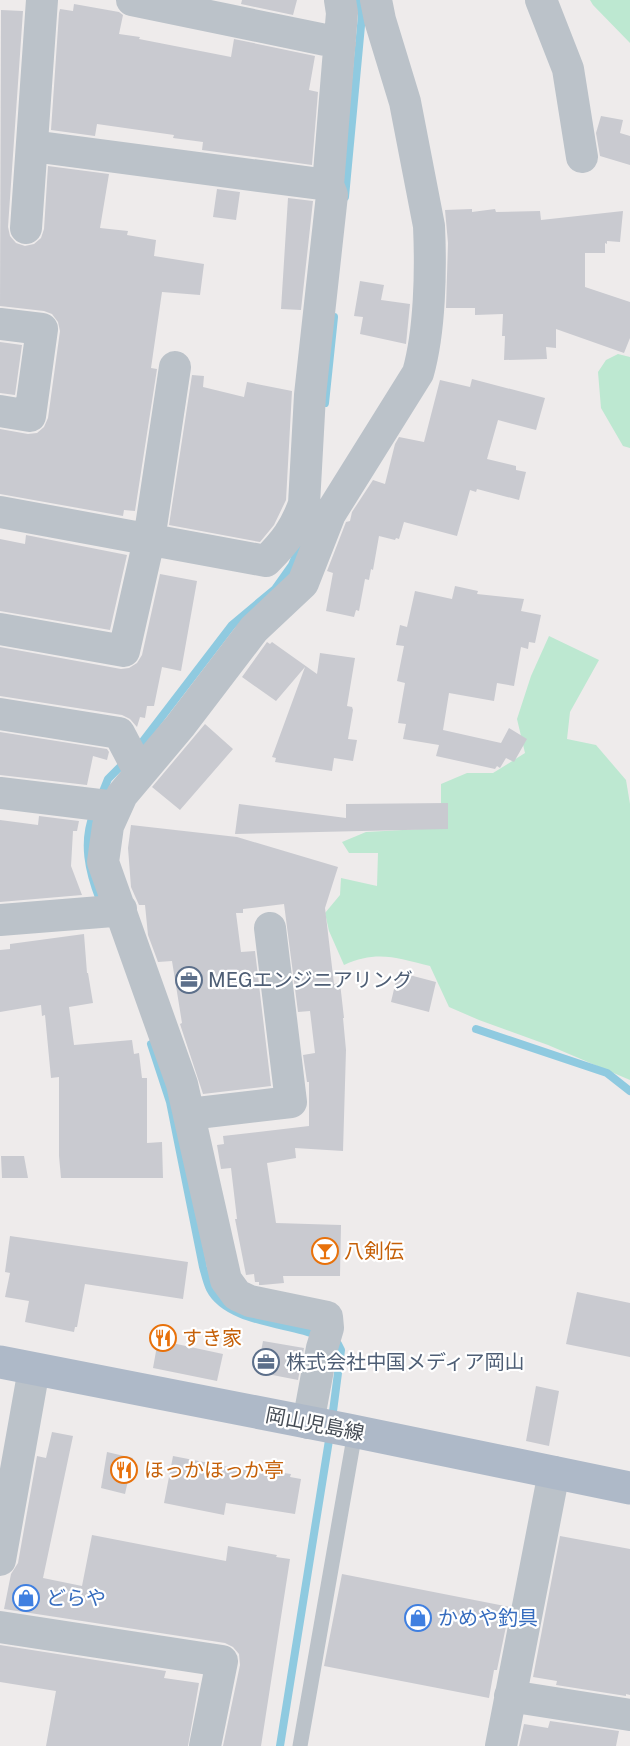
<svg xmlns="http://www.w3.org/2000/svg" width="630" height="1746" font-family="'Public Sans','Noto Sans JP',sans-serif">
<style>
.green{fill:#bde8d1}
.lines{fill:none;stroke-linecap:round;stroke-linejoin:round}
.stream{stroke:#8fcae0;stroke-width:8}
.building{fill:#c9cad0}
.lane{stroke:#bbc2c9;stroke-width:15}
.street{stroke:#bbc2c9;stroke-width:32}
.primary{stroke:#aeb9c8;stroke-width:33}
.labels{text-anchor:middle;stroke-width:4.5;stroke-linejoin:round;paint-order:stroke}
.service-label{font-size:20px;fill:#4e5e75;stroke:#fff;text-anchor:start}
.food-label{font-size:20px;fill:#c56008;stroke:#fff;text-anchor:start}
.street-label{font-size:20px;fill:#464d56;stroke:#fff}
.shop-label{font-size:20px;fill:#366cbe;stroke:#fff;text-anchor:start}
</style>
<rect width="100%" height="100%" fill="#eeebeb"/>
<path class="green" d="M590,0H630V43L593,5Z
M618,354L630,357V448L623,446L601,408L598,372L606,360Z
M549,636L599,660L570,712L567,739L596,745L626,780L630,804V1080L548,1045L479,1020L449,1007L430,966C397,958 377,950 344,965L329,931L325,913L340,895L341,878L377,886L378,853H349L342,842L366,832L421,829L441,821V784L467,773H493L525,753L517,719L531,676Z"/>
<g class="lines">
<path class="stream" d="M345,197L362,15L359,0
M325,403L334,317
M137,749L232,625L275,589L292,565L303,539
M100,799L108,779L125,762
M94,813C82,842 89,872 100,900
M476,1029L607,1073L630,1091
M151,1044L170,1102L203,1267C205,1274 207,1283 210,1289C227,1322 287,1323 317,1335
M331,1341L338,1344L341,1350L332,1419
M280,1746L330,1434"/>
</g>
<path class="building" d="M242,0H297L293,15L241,4Z
M74,4L119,12L123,15L119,34L140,37L139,39L231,57L234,39L315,56L309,90L318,92L312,165L202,150L203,142L173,138L174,135L97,124L95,136L51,130L59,13L60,9L73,11Z
M1,10L23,11L8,227L10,236L16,243L25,246L34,244L41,238L44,229L48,166L109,174L100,228L128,231L127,235L156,240L154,256L204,264L200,295L162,292L151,368L157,369L135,511L124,510L123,516L0,494V429L28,434L37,433L44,427L48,418L60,331L58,322L52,314L44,311L0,306Z
M601,116L623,120L620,133L630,136V165L600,156L596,133Z
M217,189L240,192L236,220L213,217Z
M288,198L313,201L301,310L281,309Z
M472,209V212L495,209L496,212L540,211L541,220L623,211L620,242L607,241V244L605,243V253H585V287L630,302V338L624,353L556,329V348L546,347L547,359L504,360L505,336H502L503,314L475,315V308H446L448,243L445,210Z
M360,281L384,285L381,300L410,304L406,344L360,334L363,317L354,316Z
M0,342L22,345L15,395L0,393Z
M192,375L204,376L203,387L244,397L247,382L292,391L286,500L274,525L260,542L169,525Z
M472,379L545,398L536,430L498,420L487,459L516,466V470L526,472L519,500L477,489L476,492L470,490L457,536L404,522L399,539L396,538L395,540L379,536L373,570L371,569L369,580L365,579L359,611L356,610L354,617L326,611L333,573L327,571L346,522L350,521L352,512L373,480L385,484L395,444L399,437L424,442L440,380L470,387Z
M26,535L127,555L110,630L0,611V539L25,544Z
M160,574L197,581L181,671L162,667L154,706H147L145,718L140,717L137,727L130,719L122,715L0,696V647L121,669L129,668L137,663L142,655Z
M455,586L478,591L477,594L524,599L521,611L541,615L535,643L529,642L528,649L521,647L514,686L497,683L494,701L449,693L443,730L501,743L509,728L527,739L514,762L506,758L500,768L497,766L495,769L436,756L439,745L403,739L406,724L398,723L405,683L397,681L404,646L396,645L400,625L407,627L415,591L452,599Z
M267,642L270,644L272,642L317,674L320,653L355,658L347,706L352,707L353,710L348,739L357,740L353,761L334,758L332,771L275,762L276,758L272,757L305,667L276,701L242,677Z
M205,724L233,749L180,810L152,787Z
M0,732L107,749L109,752L107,760L93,756L87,785L0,775Z
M448,803V829L235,834L239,804L346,818V804Z
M39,816L79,821L77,831H73L71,866L82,895L0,902V820L38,825Z
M131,825L237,837L338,867L325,908L334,984L340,983L344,1018H343L346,1050L343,1151L295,1148L296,1158L267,1163L276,1223L341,1225L340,1276H283L284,1283L262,1285H259V1282H255L254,1274L246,1275L235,1219H237L231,1168L221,1169L217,1145L224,1144L223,1136L309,1126V1082H307L303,1055L315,1053L310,1011L298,1012L284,904L243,909V913H236L241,952L255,951L271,1086L203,1094L180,1024L182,1023L172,961L158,962L148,935L145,905H139L131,887L128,848Z
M84,934L87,973H88L93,1003L69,1007L74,1045L132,1040L134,1054L139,1053L142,1078H147V1143L162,1142L163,1178H61L59,1156V1077L51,1078L45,1015L42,1016L41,1005L0,1012V950L10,949V944Z
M398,972L436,982L429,1012L391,1002Z
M1,1156H24L28,1178H2Z
M10,1236L188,1262L183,1299L85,1284L77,1327H75L74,1332L25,1322L29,1301L5,1297L10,1273L5,1272Z
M577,1292L630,1303V1357L566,1344Z
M158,1340L223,1354L217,1381L153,1368Z
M263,1341L304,1348L298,1380L257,1372Z
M536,1386L559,1391L549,1446L526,1441Z
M52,1432L73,1436L43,1578L82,1586L92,1535L226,1561L228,1546L277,1555L276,1557L290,1559L261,1746H223L240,1665L239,1654L233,1647L225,1643L4,1609L11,1574L18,1563L37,1456L46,1458Z
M107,1452L133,1458L125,1494L101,1488Z
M173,1456L250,1471L262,1473V1470L291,1474L290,1477L301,1479L295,1514L226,1503L224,1515L164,1503Z
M560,1536L630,1549V1695L626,1694V1696L556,1685L557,1681L533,1677Z
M342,1574L510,1607L497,1670H494L489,1698L324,1666Z
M0,1645L166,1671L164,1678L199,1683L188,1746H46L56,1691L0,1682Z
M550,1721L619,1731L616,1746H519L524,1724L548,1728Z"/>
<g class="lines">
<path class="lane" d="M300,1746L355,1432"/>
<path class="street" d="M132,0L340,43
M541,0L568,69L582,157
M32,146L328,185L342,13L340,0
M26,228L42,0
M0,324L42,329L30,416L0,411
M0,512L266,561C285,542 295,529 304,504L310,395L332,195L328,185
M0,629L124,651L149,540L175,367
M0,714L119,733L140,773
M0,793L116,807
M0,920L113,911L121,909
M189,1114L291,1102L270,928
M308,1423L322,1348L328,1328L327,1317L250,1301L237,1295L226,1280L182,1084L103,862L108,826L122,795L180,726L254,629L303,583L330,514L418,373C430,331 431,270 429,226L405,102L380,20L376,0
M0,1560L34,1369
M0,1627L222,1661L205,1746
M510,1696L630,1715
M501,1746L554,1472"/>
<path class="primary" d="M0,1362L348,1430L630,1488"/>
</g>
<defs>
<symbol id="office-ring" viewBox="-11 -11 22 22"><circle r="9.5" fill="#fff" stroke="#5c6f8a" stroke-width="1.5"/><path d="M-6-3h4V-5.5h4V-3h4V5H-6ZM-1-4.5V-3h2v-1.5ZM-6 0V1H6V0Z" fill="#5c6f8a"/></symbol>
<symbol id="bar-ring" viewBox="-11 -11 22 22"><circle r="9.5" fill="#fff" stroke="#e8710a" stroke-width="1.5"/><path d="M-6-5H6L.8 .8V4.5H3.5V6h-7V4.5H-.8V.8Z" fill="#e8710a"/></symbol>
<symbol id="restaurant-ring" viewBox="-11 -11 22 22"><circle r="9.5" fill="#fff" stroke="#e8710a" stroke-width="1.5"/><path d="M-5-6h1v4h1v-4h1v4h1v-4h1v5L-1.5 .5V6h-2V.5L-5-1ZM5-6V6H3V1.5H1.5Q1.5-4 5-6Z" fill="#e8710a"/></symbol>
<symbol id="shop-ring" viewBox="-11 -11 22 22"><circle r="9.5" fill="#fff" stroke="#3f7fe0" stroke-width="1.5"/><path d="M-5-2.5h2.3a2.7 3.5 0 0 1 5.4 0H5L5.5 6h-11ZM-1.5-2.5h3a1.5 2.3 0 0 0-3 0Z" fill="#3f7fe0"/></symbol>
</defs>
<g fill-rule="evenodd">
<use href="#office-ring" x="174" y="965" width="30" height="30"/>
<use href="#bar-ring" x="310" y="1236" width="30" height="30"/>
<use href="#restaurant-ring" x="148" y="1323" width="30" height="30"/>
<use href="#office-ring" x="251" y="1347" width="30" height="30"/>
<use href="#restaurant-ring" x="109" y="1455" width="30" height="30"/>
<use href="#shop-ring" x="11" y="1583" width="30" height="30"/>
<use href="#shop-ring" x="403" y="1603" width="30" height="30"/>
</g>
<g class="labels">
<g class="service-label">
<text x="208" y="987">MEGエンジニアリング</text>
<text x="286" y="1369">株式会社中国メディア岡山</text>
</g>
<g class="food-label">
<text x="344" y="1258">八剣伝</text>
<text x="182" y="1345">すき家</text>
<text x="144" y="1477">ほっかほっか亭</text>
</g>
<g class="street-label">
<text transform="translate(315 1424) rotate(11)" y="7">岡山児島線</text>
</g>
<g class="shop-label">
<text x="46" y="1605">どらや</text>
<text x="438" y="1625">かめや釣具</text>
</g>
</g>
</svg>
